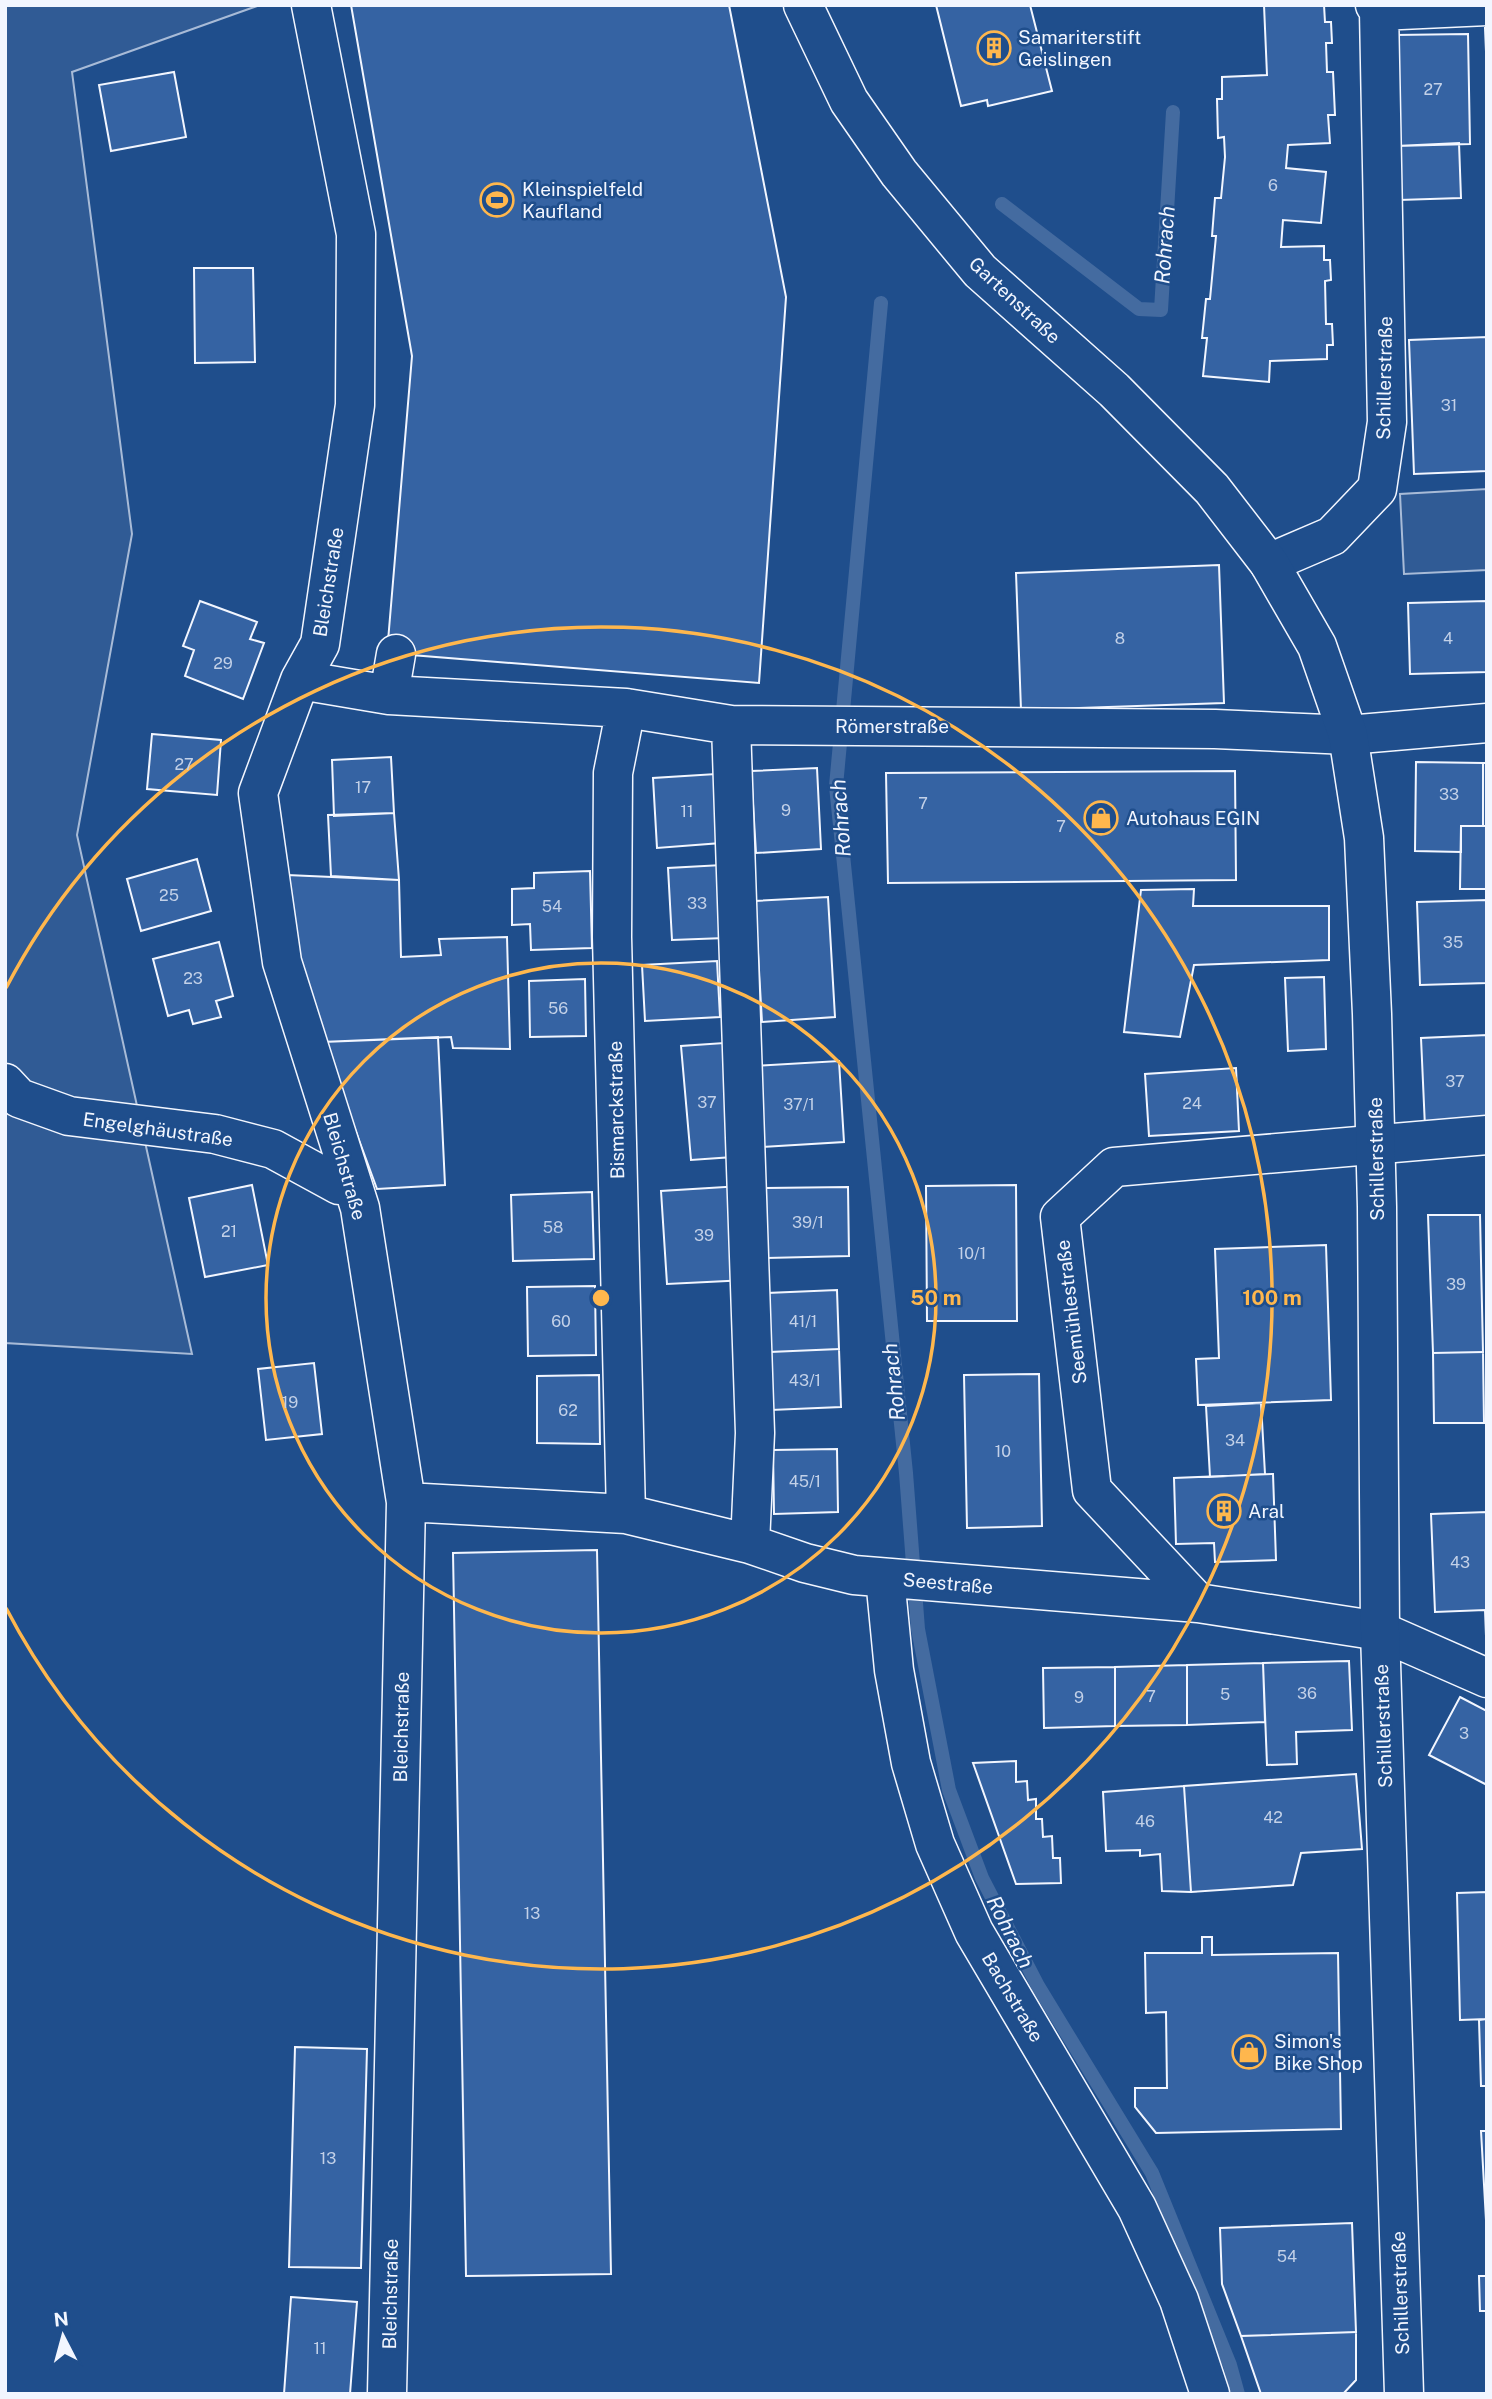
<svg xmlns="http://www.w3.org/2000/svg" width="1492" height="2399" font-family="'Public Sans',sans-serif">
<style>
.built{fill:#305b95;stroke:#a8bbd7;stroke-width:2}
.lines{fill:none;stroke-linecap:round;stroke-linejoin:round}
.stream{stroke:#446ba0;stroke-width:14}
.building{fill:#3563a3;stroke:#f2f6ff;stroke-width:2}
.minor-casing{stroke:#f2f6ff;stroke-width:41}
.major-casing{stroke:#f2f6ff;stroke-width:41}
.minor{stroke:#1f4e8c;stroke-width:38}
.major{stroke:#1f4e8c;stroke-width:38}
.ring{fill:none;stroke:#ffb74d;stroke-width:3.5}
.labels{text-anchor:middle;stroke-width:5;stroke-linejoin:round;paint-order:stroke}
.number-label{font-size:16px;fill:#c3d1e8}
.poi-label{font-size:19px;fill:#f2f6ff;stroke:#1f4e8c;text-anchor:start}
.street-label{font-size:19px;fill:#f2f6ff;stroke:#1f4e8c}
.water-label{font-size:21px;font-style:italic;fill:#f2f6ff;stroke:#1f4e8c}
.centre{fill:#ffb74d;stroke:#1f4e8c;stroke-width:3.5}
.ring-label{font-size:21px;text-anchor:middle;font-weight:bold;fill:#ffb74d;stroke:#1f4e8c;stroke-width:5;stroke-linejoin:round;paint-order:stroke}
</style>
<rect width="100%" height="100%" fill="#1f4e8c"/>
<path class="built" d="M5,5H260L72,72L132,534L77,835L192,1354L5,1343Z
M1487,489V570L1404,574L1400,494Z"/>
<g class="lines">
<path class="stream" d="M1002,204L1139,309L1161,310L1173,112
M881,303L836,786L906,1473L918,1629L949,1790L982,1878L1038,1986L1152,2173L1230,2365L1238,2394"/>
</g>
<path class="building" d="M351,5H729L786,297L759,683L387,653L412,356Z
M936,5H1030L1052,91L988,106L987,100L961,106Z
M1264,5H1324L1325,22H1331L1332,43H1326L1327,72H1333L1335,115H1328L1330,143L1288,145L1286,168L1326,172L1321,223L1283,220L1281,247L1324,246V260H1330L1331,280L1325,281L1326,324H1332L1333,345H1327V359L1270,361L1269,382L1203,376L1207,338H1202L1206,299H1210L1216,236H1212L1215,198H1221L1225,157L1224,137L1218,138L1217,99H1222V77L1267,75Z
M1485,28H1487V75Z
M1468,34L1470,144L1397,146L1395,35Z
M174,72L186,137L111,151L99,85Z
M1459,143L1461,198L1399,200L1397,146Z
M194,268H253L255,362L195,363Z
M1487,337V471L1414,474L1409,340Z
M1219,565L1224,703L1021,710L1016,573Z
M200,601L257,622L250,639L264,643L243,699L185,676L194,650L183,646Z
M1487,601V672L1410,674L1408,603Z
M152,734L221,740L217,795L147,789Z
M391,757L394,813L334,816L332,760Z
M1416,762L1483,763V826H1461V852L1415,851Z
M1483,763H1487V826H1483Z
M817,768L821,849L756,853L751,771Z
M1235,771L1236,880L888,883L886,773Z
M716,774L721,843L657,848L653,778Z
M394,813L399,880L331,876L328,815Z
M1461,826H1487V889H1460Z
M197,859L211,911L141,931L127,879Z
M722,865L725,938L672,940L668,868Z
M590,871L592,948L531,950L530,924L512,925V889L534,888V873Z
M287,875L399,880L401,957L441,955L439,939L507,937L510,1049L453,1048L451,1037L323,1042L293,953Z
M1194,889L1193,906H1329V960L1194,965L1180,1037L1124,1032L1141,890Z
M828,897L835,1017L762,1022L755,901Z
M1487,900V983L1420,985L1417,902Z
M219,942L233,996L216,1001L221,1017L193,1024L189,1010L168,1016L153,959Z
M717,961L720,1017L645,1021L642,965Z
M1324,977L1326,1049L1288,1051L1285,978Z
M585,979L586,1036L530,1037L529,981Z
M1487,1035V1124L1425,1127L1421,1038Z
M438,1037L445,1185L377,1189L323,1042Z
M724,1043L733,1157L691,1160L681,1046Z
M839,1061L844,1142L760,1147L754,1066Z
M1236,1068L1239,1131L1149,1136L1145,1074Z
M252,1185L268,1265L205,1277L189,1198Z
M1016,1185L1017,1321H927L926,1186Z
M741,1186L747,1280L667,1284L661,1191Z
M848,1187L849,1256L767,1258L766,1188Z
M592,1192L594,1259L513,1261L511,1195Z
M1428,1215H1480L1483,1352L1433,1353Z
M1326,1245L1331,1400L1198,1405L1196,1359L1219,1358L1215,1249Z
M595,1286L596,1355L528,1356L527,1287Z
M837,1290L839,1349L770,1352L767,1293Z
M839,1349L841,1407L771,1410L770,1352Z
M1483,1352L1484,1423H1434L1433,1353Z
M314,1363L322,1434L266,1440L258,1369Z
M1039,1374L1042,1526L967,1528L964,1375Z
M599,1375L600,1444L537,1443V1376Z
M1261,1403L1265,1474L1210,1477L1206,1406Z
M837,1449L838,1512L774,1514L773,1450Z
M1273,1474L1276,1560L1215,1562L1214,1543L1176,1544L1174,1478Z
M1487,1512V1635L1486,1636L1485,1610L1435,1612L1431,1514Z
M597,1550L611,2274L466,2276L453,1553Z
M1349,1661L1352,1730L1296,1732L1297,1764L1267,1765L1263,1663Z
M1263,1663L1265,1722L1187,1725V1665Z
M1187,1665V1725L1115,1726V1667Z
M1115,1667V1726L1044,1728L1043,1668Z
M1460,1697L1487,1711V1785L1429,1755Z
M1016,1761V1782L1027,1781L1028,1800L1036,1799V1819H1042L1043,1837L1052,1836L1053,1858H1060L1061,1883L1016,1884L973,1763Z
M1356,1774L1362,1849L1301,1853L1293,1885L1191,1892L1184,1786Z
M1184,1786L1191,1892L1162,1891L1160,1854L1140,1856V1850L1106,1851L1103,1792Z
M1487,1892V2019L1460,2020L1457,1893Z
M1202,1937H1212V1955L1338,1953L1341,2129L1156,2133L1135,2107V2088H1167L1166,2012L1146,2013L1145,1953H1202Z
M1487,2019V2086H1481L1479,2020Z
M295,2047L367,2049L361,2268L289,2267Z
M1481,2131H1487V2238Z
M1352,2223L1356,2332L1241,2336L1222,2284L1220,2228Z
M1479,2276H1487V2311H1480Z
M291,2297L357,2302L350,2394H284Z
M1356,2332V2380L1343,2394H1261L1241,2336Z"/>
<g class="lines">
<defs>
<path id="minor" d="M311,5L356,234L355,405L320,644L300,680L258,793L282,962L360,1208L406,1502L387,2394
M1379,11L1487,6
M1269,563L1332,536L1377,489L1387,422L1379,11L1375,5
M300,680L389,695L626,708L731,725L1215,729L1348,735L1487,723
M389,695L396,654
M626,708L613,773L612,937L626,1514
M731,725L755,1433L750,1544
M5,1083L19,1098L69,1116L215,1134L273,1149L339,1185L352,1184
M406,1502L626,1514L750,1544L805,1563L854,1575L1198,1603L1380,1631L1487,1678
M885,1578L894,1670L911,1763L935,1844L974,1932L1137,2208L1179,2300L1210,2394
M1198,1603L1092,1490L1060,1217L1114,1167L1487,1135"/>
<path id="major" d="M803,5L849,101L899,173L980,271L1114,390L1212,489L1269,563L1317,646L1348,735L1364,838L1372,1014L1377,1207L1380,1631L1404,2394"/>
</defs>
<use href="#minor" class="minor-casing"/>
<use href="#major" class="major-casing"/>
<use href="#minor" class="minor"/>
<use href="#major" class="major"/>
</g>
<g class="ring">
<circle cx="601" cy="1298" r="335"/>
<path d="M6 988A671 671 0 1 1 6 1608"/>
</g>
<defs>
<symbol id="building-ring" viewBox="-11 -11 22 22"><circle r="9.5" fill="#1f4e8c" stroke="#ffb74d" stroke-width="1.5"/><path d="M-4-6H4V6H1V3H-1V6H-4ZM-2.5-4.3h1.7v1.8h-1.7ZM.8-4.3h1.7v1.8H.8ZM-2.5-1h1.7V.8h-1.7ZM.8-1h1.7V.8H.8Z" fill="#ffb74d"/></symbol>
<symbol id="stadium-ring" viewBox="-11 -11 22 22"><circle r="9.5" fill="#1f4e8c" stroke="#ffb74d" stroke-width="1.5"/><path d="M0-5a6.5 5 0 1 0 0 10a6.5 5 0 1 0 0-10ZM-3.5-1.8h7v3.6h-7Z" fill="#ffb74d"/></symbol>
<symbol id="shop-ring" viewBox="-11 -11 22 22"><circle r="9.5" fill="#1f4e8c" stroke="#ffb74d" stroke-width="1.5"/><path d="M-5-2.5h2.3a2.7 3.5 0 0 1 5.4 0H5L5.5 6h-11ZM-1.5-2.5h3a1.5 2.3 0 0 0-3 0Z" fill="#ffb74d"/></symbol>
</defs>
<g fill-rule="evenodd">
<use href="#building-ring" x="975" y="29" width="38" height="38"/>
<use href="#stadium-ring" x="478" y="181" width="38" height="38"/>
<use href="#shop-ring" x="1082" y="799" width="38" height="38"/>
<use href="#building-ring" x="1205" y="1492" width="38" height="38"/>
<use href="#shop-ring" x="1230" y="2033" width="38" height="38"/>
</g>
<g class="labels">
<g class="number-label">
<text x="1433" y="95">27</text>
<text x="1273" y="191">6</text>
<text x="1449" y="411">31</text>
<text x="1120" y="644">8</text>
<text x="1448" y="644">4</text>
<text x="223" y="669">29</text>
<text x="184" y="770">27</text>
<text x="363" y="793">17</text>
<text x="1449" y="800">33</text>
<text x="923" y="809">7</text>
<text x="786" y="816">9</text>
<text x="687" y="817">11</text>
<text x="1061" y="832">7</text>
<text x="169" y="901">25</text>
<text x="697" y="909">33</text>
<text x="552" y="912">54</text>
<text x="1453" y="948">35</text>
<text x="193" y="984">23</text>
<text x="558" y="1014">56</text>
<text x="1455" y="1087">37</text>
<text x="707" y="1108">37</text>
<text x="1192" y="1109">24</text>
<text x="799" y="1110">37/1</text>
<text x="808" y="1228">39/1</text>
<text x="553" y="1233">58</text>
<text x="229" y="1237">21</text>
<text x="704" y="1241">39</text>
<text x="972" y="1259">10/1</text>
<text x="1456" y="1290">39</text>
<text x="561" y="1327">60</text>
<text x="803" y="1327">41/1</text>
<text x="805" y="1386">43/1</text>
<text x="290" y="1408">19</text>
<text x="568" y="1416">62</text>
<text x="1235" y="1446">34</text>
<text x="1003" y="1457">10</text>
<text x="805" y="1487">45/1</text>
<text x="1460" y="1568">43</text>
<text x="1307" y="1699">36</text>
<text x="1225" y="1700">5</text>
<text x="1151" y="1702">7</text>
<text x="1079" y="1703">9</text>
<text x="1464" y="1739">3</text>
<text x="1273" y="1823">42</text>
<text x="1145" y="1827">46</text>
<text x="532" y="1919">13</text>
<text x="328" y="2164">13</text>
<text x="1287" y="2262">54</text>
<text x="320" y="2354">11</text>
</g>
<g class="poi-label">
<text x="1018" y="44">Samariterstift<tspan x="1018" dy="22">Geislingen</tspan></text>
<text x="522" y="196">Kleinspielfeld<tspan x="522" dy="22">Kaufland</tspan></text>
<text x="1126" y="825">Autohaus EGIN</text>
<text x="1248" y="1518">Aral</text>
<text x="1274" y="2048">Simon's<tspan x="1274" dy="22">Bike Shop</tspan></text>
</g>
<g class="street-label">
<text transform="translate(1015 300) rotate(43)" y="7">Gartenstraße</text>
<text transform="translate(1384 378) rotate(-89)" y="7">Schillerstraße</text>
<text transform="translate(328 582) rotate(-81)" y="7">Bleichstraße</text>
<text x="892" y="733">Römerstraße</text>
<text transform="translate(616 1110) rotate(-91)" y="7">Bismarckstraße</text>
<text transform="translate(158 1129) rotate(8)" y="7">Engelghäustraße</text>
<text transform="translate(1376 1159) rotate(-91)" y="7">Schillerstraße</text>
<text transform="translate(345 1166) rotate(74)" y="7">Bleichstraße</text>
<text transform="translate(1071 1312) rotate(-97)" y="7">Seemühlestraße</text>
<text transform="translate(948 1583) rotate(5)" y="7">Seestraße</text>
<text transform="translate(1383 1726) rotate(-92)" y="7">Schillerstraße</text>
<text transform="translate(401 1727) rotate(-89)" y="7">Bleichstraße</text>
<text transform="translate(1013 1997) rotate(59)" y="7">Bachstraße</text>
<text transform="translate(1400 2293) rotate(-92)" y="7">Schillerstraße</text>
<text transform="translate(390 2294) rotate(-89)" y="7">Bleichstraße</text>
</g>
<g class="water-label">
<text transform="translate(1165 245) rotate(-86)" y="7">Rohrach</text>
<text transform="translate(841 818) rotate(-94)" y="7">Rohrach</text>
<text transform="translate(894 1382) rotate(-96)" y="7">Rohrach</text>
<text transform="translate(1010 1932) rotate(63)" y="7">Rohrach</text>
</g>
</g>
<circle cx="601" cy="1298" r="10" class="centre"/>
<g class="ring-label">
<text x="936" y="1305">50 m</text>
<text x="1272" y="1305">100 m</text>
</g>
<rect width="1492" height="2399" fill="none" stroke="#f2f6ff" stroke-width="14"/>
<g transform="translate(63 2336) rotate(354)" stroke="#1f4e8c" stroke-width="5" paint-order="stroke">
<path d="M0-5L12 26L0 18L-12 26Z" fill="#f2f6ff"/>
<text y="-10" font-size="19" font-weight="bold" text-anchor="middle" fill="#f2f6ff">N</text>
</g>
</svg>
